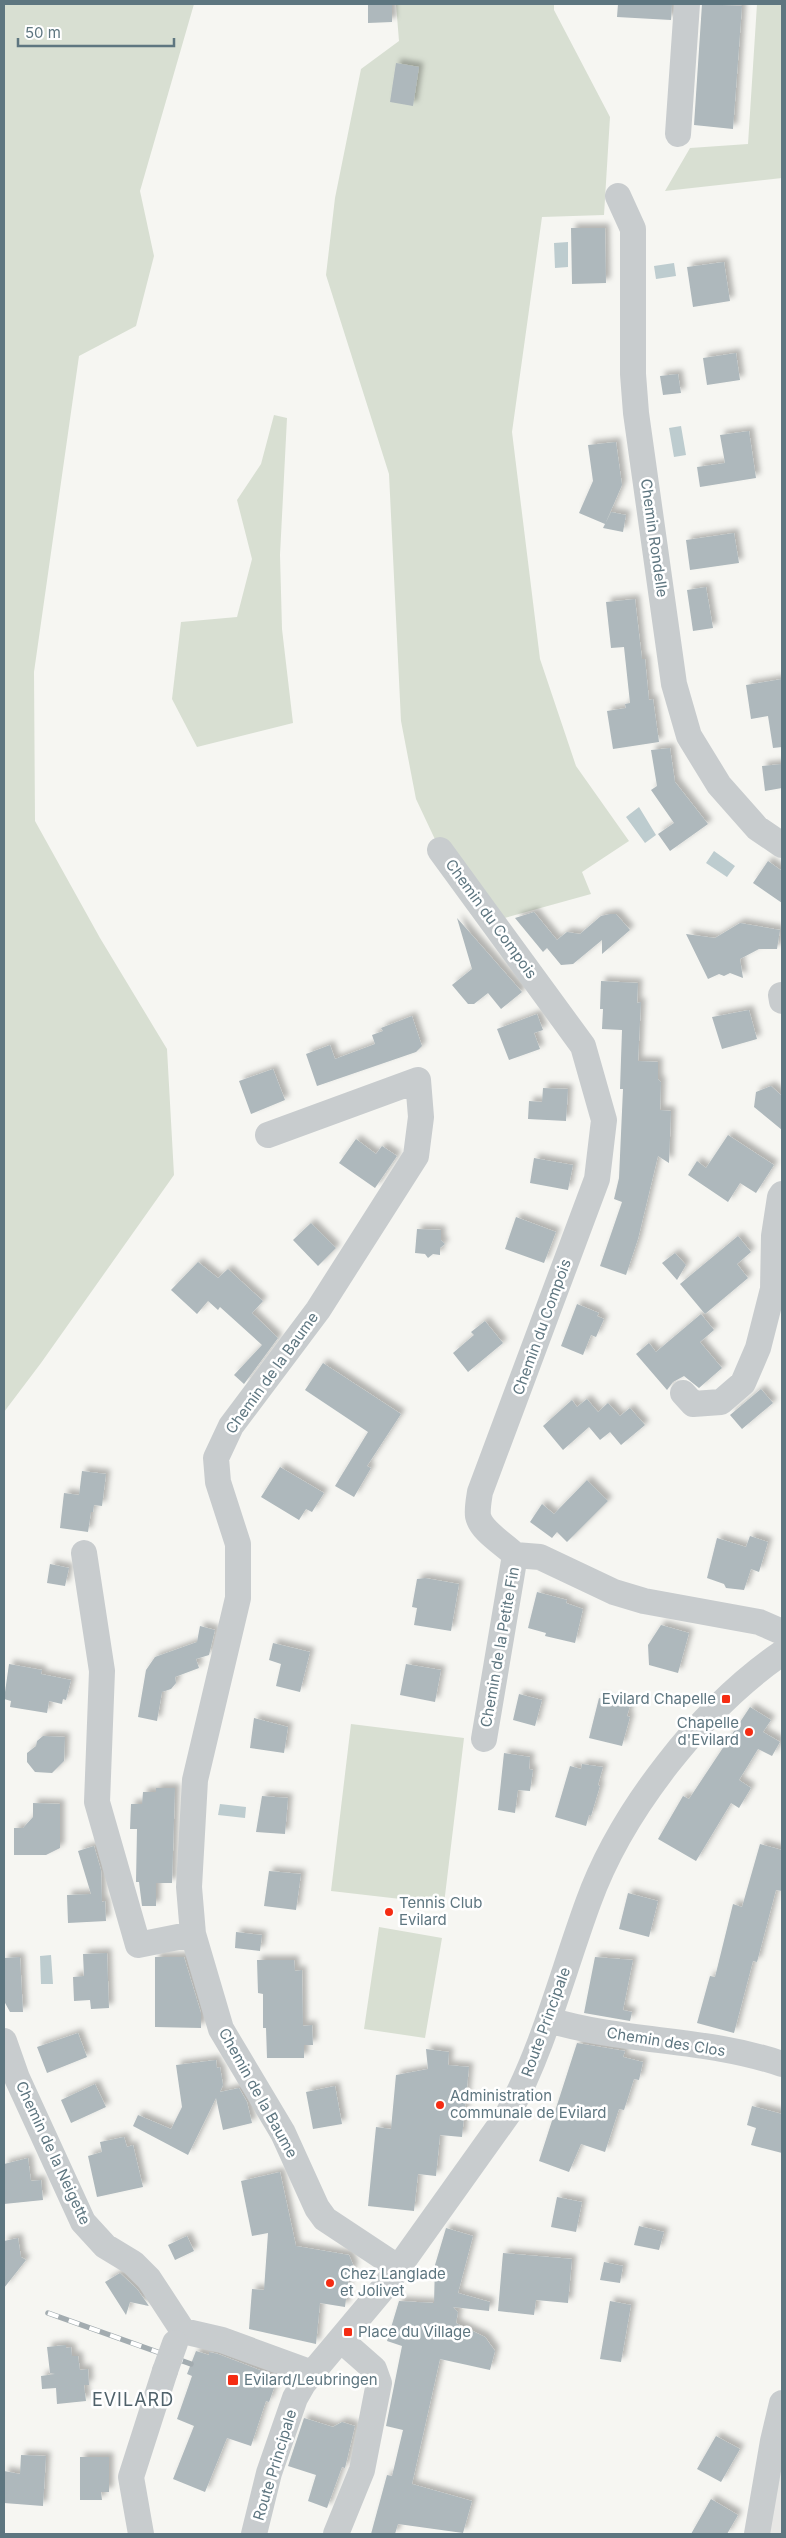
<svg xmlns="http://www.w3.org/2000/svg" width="786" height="2538" font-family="Inter,sans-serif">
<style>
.built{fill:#e7e7e5}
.green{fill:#d8dfd2}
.water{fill:#bdcccf}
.building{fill:#aeb8bc;filter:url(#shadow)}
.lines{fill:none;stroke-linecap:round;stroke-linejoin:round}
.minor{stroke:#c8ccce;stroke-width:26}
.rail-casing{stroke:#a3acb0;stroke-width:5.5}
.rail{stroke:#fff;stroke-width:4;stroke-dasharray:11;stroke-linecap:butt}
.minor-bridge{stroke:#c8ccce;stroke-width:26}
.poi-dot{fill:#f52c13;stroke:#fff;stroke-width:2}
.labels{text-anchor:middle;stroke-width:5;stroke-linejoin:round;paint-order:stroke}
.street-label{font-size:15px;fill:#5e7680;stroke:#fff}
.poi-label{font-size:15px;fill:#5e7680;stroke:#fff;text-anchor:start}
.quarter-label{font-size:18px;letter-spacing:1px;fill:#50626b;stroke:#fff}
</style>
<defs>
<filter id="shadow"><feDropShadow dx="4.5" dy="-4.5" stdDeviation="2.5" flood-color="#0004"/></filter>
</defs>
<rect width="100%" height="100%" fill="#f6f6f2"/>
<path class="built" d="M782,2441V2534H764Z"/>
<path class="green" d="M4,4H194L140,191L154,256L136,326L79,356L34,672L35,821L100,938L167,1049L174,1175L41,1363L4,1412Z
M396,4H554V10L610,117L604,215L542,217L512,432L540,659L576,766L629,841L582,872L591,894L494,921L440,850L416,799L401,721L389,474L326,275L335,198L361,69L399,41Z
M757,4H782V178L665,191L690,148L748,144Z
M274,415L287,418L280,555L282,629L293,723L197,747L172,699L181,622L237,617L252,559L237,500L261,464Z
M351,1724L464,1738L444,1904L331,1891Z
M379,1927L442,1938L425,2038L364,2029Z"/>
<path class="water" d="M568,242V267L555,268L554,243Z
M674,263L676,276L656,279L654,266Z
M681,426L686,455L674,457L669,428Z
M639,807L656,835L645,843L626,817Z
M714,851L735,866L727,877L706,863Z
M220,1804L246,1807L245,1818L218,1815Z
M51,1955L53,1984H41L40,1956Z"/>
<path class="building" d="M368,4H392V22L368,23Z
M618,4H672L671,20L617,17Z
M702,4L742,6L733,129L694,125Z
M396,63L419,67L413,106L390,102Z
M571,228H605L606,283L572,284Z
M724,262L730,301L693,307L687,267Z
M736,353L740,380L707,385L703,358Z
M678,374L681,393L663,395L660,376Z
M749,431L756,478L700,487L697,467L725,463L720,435Z
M616,442L622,485L606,522L611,512L626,515L623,532L603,528L605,524L579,513L593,481L588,445Z
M734,533L739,563L690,570L686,540Z
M706,587L713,628L693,631L687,590Z
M635,599L642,659H645L649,700L653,699L659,742L613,749L607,711L626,708L625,704L630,703L624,647L611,648L606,602Z
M782,679V747L773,748L768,716L751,719L746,685Z
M670,748L675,782L708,824L670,851L658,834L674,823L651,790L657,786L651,750Z
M782,764V788L765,791L762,766Z
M768,861L782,871V903L753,883Z
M534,912L557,940L567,932L580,934L601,916L610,914H616L630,930L602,954V940L573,964L561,965L547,948L543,952L515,918Z
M457,918L522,992L501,1009L488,993L474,1004H468L452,985L472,969Z
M740,923L780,930L777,949H759L740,959L743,978L730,973L724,976L719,974L708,979L686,934L715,938Z
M601,981L638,983L637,1003L641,1002L638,1061L658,1062V1079L661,1082L660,1110L671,1111L669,1163L658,1156L638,1239L626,1275L600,1266L622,1202L614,1199L619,1178L623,1089H620L622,1030L602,1029L603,1009H600Z
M749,1010L757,1039L722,1049L712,1017Z
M537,1014L543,1030L534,1033L540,1049L509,1060L497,1029Z
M412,1016L422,1046L416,1052L317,1086L306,1054L330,1045L335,1059L375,1044L372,1035L383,1031L381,1028Z
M273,1069L285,1100L251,1114L239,1081Z
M771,1086L782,1096V1130L754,1107L756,1092Z
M543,1088L568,1089L566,1121L528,1119L529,1101L542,1102Z
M728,1135L774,1165L756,1193L740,1183L728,1202L688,1175L697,1161L706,1168Z
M356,1139L376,1154L382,1146L397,1156L375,1188L339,1163Z
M534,1158L573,1165L568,1190L530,1183Z
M516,1217L556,1232L544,1263L505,1249Z
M311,1223L336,1248L318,1266L293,1240Z
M417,1229L441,1230V1240L445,1244L440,1248V1255L433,1254L428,1258L425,1254L415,1253Z
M738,1236L751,1252L737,1264L748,1278L705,1314L680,1284Z
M675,1253L686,1265L677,1280L662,1263Z
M198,1262L218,1278L228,1269L263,1301L252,1313L278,1338L244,1384L234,1375L262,1345L220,1307L218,1310L208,1301L197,1314L171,1290Z
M577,1304L599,1313L597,1316L604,1319L596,1337L591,1335L583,1355L561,1346Z
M701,1314L714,1330L700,1342L722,1368L699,1388L684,1376L673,1382L667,1390L636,1354L649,1343L656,1352Z
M485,1321L503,1343L468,1372L453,1353L474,1335L471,1332Z
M323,1363L401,1414L367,1466L371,1468L354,1497L335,1486L368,1432L305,1390Z
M761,1389L773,1403L742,1429L730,1415Z
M587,1399L598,1412L608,1403L620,1416L630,1408L645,1425L621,1445L610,1432L600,1440L589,1427L563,1450L543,1426L572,1400L577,1407Z
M280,1467L324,1493L312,1512L306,1509L299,1520L261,1497Z
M82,1471L106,1474L102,1506L94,1505L93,1512H91L88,1532L60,1528L64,1493L79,1495Z
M587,1480L608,1501L567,1542L557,1532L552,1538L530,1522L542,1504L554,1514Z
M750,1536L768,1542L759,1572L751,1569L744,1590L726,1588L724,1584L707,1578L717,1538L746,1547Z
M50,1564L69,1568L65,1586L47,1583Z
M425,1578L459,1584L451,1631L414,1625L417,1608L412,1607L417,1579Z
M537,1592L567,1600L566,1603L583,1609L575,1643L545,1636L546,1633L528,1628Z
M661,1625L689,1633L678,1673L649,1665L648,1645Z
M200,1626L215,1630L209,1655L196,1659L199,1668L175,1677L176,1683L171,1689L162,1692L157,1721L138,1717L146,1670L155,1657L197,1642Z
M273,1643L310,1652L300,1692L276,1686L281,1664L269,1660Z
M9,1664L42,1670L41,1674L71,1680L66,1700L63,1699L62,1704L49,1701L47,1713L10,1707L11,1701L4,1699Z
M406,1664L441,1670L435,1702L400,1695Z
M519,1694L542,1700L535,1726L513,1720Z
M599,1698L630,1706L627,1716L630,1717L622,1746L589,1738Z
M750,1707L771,1720L763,1732L780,1742L772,1756L758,1749L739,1780L751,1788L739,1808L731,1803L696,1861L658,1839L683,1796L689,1799Z
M254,1718L288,1727L284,1753L250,1748Z
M43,1736L65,1737L64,1761L52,1773L35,1772L27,1762V1753L36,1746L37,1741Z
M504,1753L530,1757L529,1769L533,1770L530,1791L518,1790L515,1813L498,1810Z
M582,1764L603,1767L598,1785L600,1786L591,1816L589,1815L586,1826L555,1817L570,1766L581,1769Z
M156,1788H175L172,1883H156V1906H142L139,1882H136L137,1829H130L131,1804H142L143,1792H156Z
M262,1796L288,1798L285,1834L256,1832Z
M33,1803L60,1804V1848L46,1855H14V1828H23L33,1817Z
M760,1844L782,1850V1891L776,1890L757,1962L753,1961L734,2033L697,2023L710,1976L715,1977L733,1904L742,1907Z
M94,1846L101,1870L102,1902L105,1901L106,1921L68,1923L67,1895L91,1894L78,1851Z
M269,1871L301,1874L296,1910L264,1906Z
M628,1893L658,1901L649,1937L619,1929Z
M236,1932L262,1935L260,1951L235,1948Z
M107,1953L109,2008L91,2009L90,2000L74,2001L73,1977L84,1976L83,1954Z
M20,1957L23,2012H10L4,2001V1958Z
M155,1957H184L201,2013V2028L155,2027Z
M595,1957L633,1960L623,2010L632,2012L630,2021L584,2013Z
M257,1960H294L295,1971L302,1970L303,2026L312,2025L313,2045H304V2058H267L266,2028H263V1994L258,1993Z
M78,2033L87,2057L47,2073L37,2047Z
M577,2043L625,2051L623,2057L643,2062L639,2080L634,2079L624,2110L619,2109L605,2152L581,2144L569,2172L539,2161Z
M426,2049L449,2052L448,2065L469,2067L462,2137L440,2135L436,2176L418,2174L414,2211L368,2206L376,2127L391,2129L396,2075L428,2069Z
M216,2060L217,2068L220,2067L223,2085L220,2092L239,2088L247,2102L252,2123L223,2130L216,2098L188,2155L133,2126L138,2115L171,2129L182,2107L176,2065Z
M95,2084L106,2107L71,2123L61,2100Z
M335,2086L342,2124L313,2129L306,2092Z
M752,2106L782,2114V2153L751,2145L756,2128L747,2125Z
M124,2137L127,2147L133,2145L143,2187L97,2197L88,2156L102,2152L100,2142Z
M28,2158L31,2181L41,2180L43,2200L4,2204V2164Z
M280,2172L296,2246L349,2255L354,2267L349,2276L345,2307L320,2303L316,2344L249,2329L252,2289L264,2290L268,2233L252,2236L241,2181Z
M557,2197L582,2202L576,2232L551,2227Z
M639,2226L664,2232L659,2250L634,2245Z
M446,2228L473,2236L458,2293L490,2302L489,2311L453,2307L458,2312L456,2323L485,2337L495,2351L490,2370L440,2359L412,2484L472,2501L463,2533L398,2524L395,2534H371L387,2475L392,2476L403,2430L386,2426L402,2346L387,2341L399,2301L434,2303L435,2265Z
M187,2236L194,2251L175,2260L168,2245Z
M18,2238L21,2257L26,2260L4,2288V2241Z
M503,2253L572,2259L568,2303L536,2300L534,2315L498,2311Z
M604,2262L623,2266L620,2283L600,2280Z
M120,2273L137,2289L149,2306L130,2302L126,2315L105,2282Z
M610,2301L631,2305L621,2362L600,2359Z
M66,2345V2348L71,2347L72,2356H78L80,2370L88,2369L89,2385H84L86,2401L57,2404L56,2388L42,2389L41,2376L55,2374L50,2373L47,2347Z
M196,2351L209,2355V2352L218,2354L278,2377L269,2402L266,2401L251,2446L227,2438L205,2492L173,2479L194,2426L177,2419L192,2376L187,2374Z
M304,2418L333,2427L342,2422L355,2426L345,2468L342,2467L327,2508L308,2501L316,2475L288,2466Z
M716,2436L740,2449L721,2482L697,2469Z
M21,2455L46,2456L43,2506L4,2503V2471L20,2474Z
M80,2457H109V2492H101L102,2500H80Z
M711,2499L738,2515L727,2534H691Z"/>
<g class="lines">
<path class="minor" d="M678,134L687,4
M618,196L633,229V374L636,413L674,684L689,736L719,785L757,828L782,845
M440,850L583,1046L604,1120L597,1179L480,1492C479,1499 477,1508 478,1516C481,1531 504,1544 515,1555L540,1557L614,1592L644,1601L759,1622L782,1632
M781,995L782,1001
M268,1135L418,1080L421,1117L416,1156L318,1310L231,1426L216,1458L218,1482L238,1544V1598L195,1780L189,1887L193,1934L221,2029L283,2133L317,2208L325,2219L399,2268
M683,1393L693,1404L721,1402L743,1383L758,1348L773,1289L774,1236L780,1197L782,1194
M84,1553L102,1671L97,1802L138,1945L193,1934
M484,1739L515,1555
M549,2020C625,2043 707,2038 782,2064
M4,2041L17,2078L83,2222L105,2246L133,2263L149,2279L183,2331
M183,2331L222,2340L312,2373
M141,2534L131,2477L165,2371
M254,2534L269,2473L295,2398L303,2384L386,2285L508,2114C544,2047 562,1974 588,1903C621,1811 702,1708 782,1653
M336,2534L362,2470L379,2383L374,2369L341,2340
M757,2534L773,2441L782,2403"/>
<defs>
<path id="rail" d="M48,2313L191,2364"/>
</defs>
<use href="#rail" class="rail-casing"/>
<use href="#rail" class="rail"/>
<path class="minor-bridge" d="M165,2371L175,2343"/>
</g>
<g class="poi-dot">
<rect x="721" y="1694" width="10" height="10" rx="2.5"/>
<circle cx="749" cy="1732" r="5"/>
<circle cx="389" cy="1912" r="5"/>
<circle cx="440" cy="2105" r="5"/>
<circle cx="330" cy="2283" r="5"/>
<rect x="343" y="2327" width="10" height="10" rx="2.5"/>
<rect x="227" y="2374" width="12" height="12" rx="2.5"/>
</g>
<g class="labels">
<g class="street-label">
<text transform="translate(654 538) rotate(82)" y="5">Chemin Rondelle</text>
<text transform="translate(491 919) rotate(54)" y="5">Chemin du Compois</text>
<text transform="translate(542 1327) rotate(-70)" y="5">Chemin du Compois</text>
<text transform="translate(272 1373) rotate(-54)" y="5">Chemin de la Baume</text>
<text transform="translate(500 1647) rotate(-80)" y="5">Chemin de la Petite Fin</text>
<text transform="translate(546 2022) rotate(-70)" y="5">Route Principale</text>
<text transform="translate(666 2042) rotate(9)" y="5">Chemin des Clos</text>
<text transform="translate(258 2093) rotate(61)" y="5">Chemin de la Baume</text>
<text transform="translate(53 2153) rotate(65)" y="5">Chemin de la Neigette</text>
<text transform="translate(275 2465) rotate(-73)" y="5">Route Principale</text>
</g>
<g class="poi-label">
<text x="716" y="1704" text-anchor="end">Evilard Chapelle</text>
<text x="739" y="1728" text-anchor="end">Chapelle<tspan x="739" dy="17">d'Evilard</tspan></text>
<text x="399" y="1908">Tennis Club<tspan x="399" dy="17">Evilard</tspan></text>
<text x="450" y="2101">Administration<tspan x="450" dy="17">communale de Evilard</tspan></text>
<text x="340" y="2279">Chez Langlade<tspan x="340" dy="17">et Jolivet</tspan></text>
<text x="358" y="2337">Place du Village</text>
<text x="244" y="2385">Evilard/Leubringen</text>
</g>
<g class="quarter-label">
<text x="133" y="2406">EVILARD</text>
</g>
</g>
<rect width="786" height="2538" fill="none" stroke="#5e7680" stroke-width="10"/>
<path d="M18 38v8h156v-8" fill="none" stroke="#5e7680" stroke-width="2.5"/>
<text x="25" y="38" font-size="15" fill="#5e7680" stroke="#ffffff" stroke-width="4" paint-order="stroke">50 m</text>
</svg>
